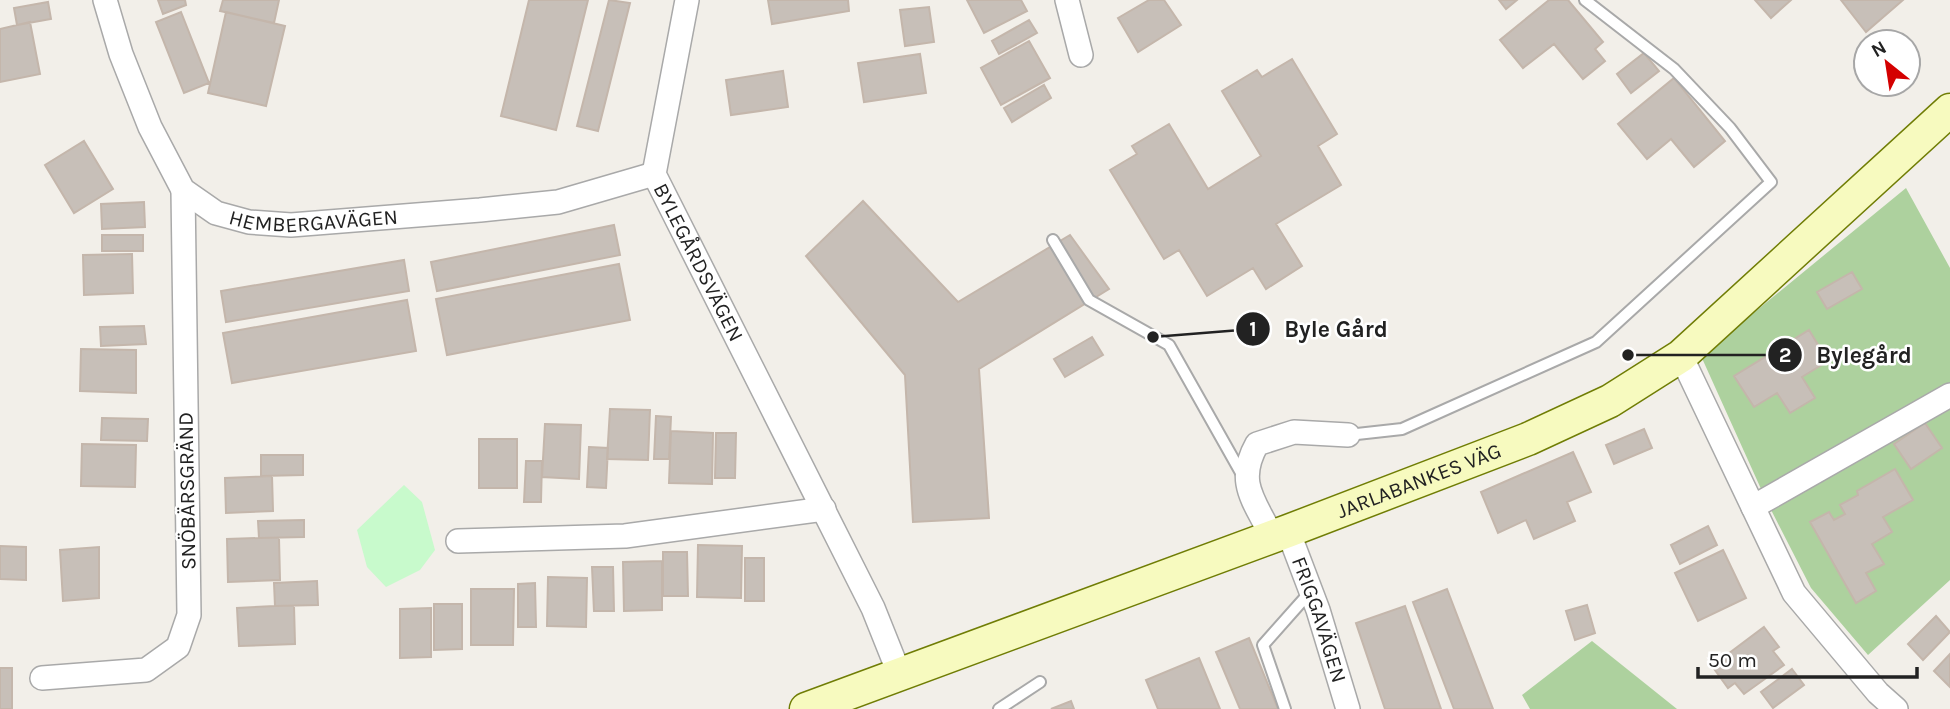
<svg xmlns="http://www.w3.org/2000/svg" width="1950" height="709" font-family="Karla,sans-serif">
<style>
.forest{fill:#add19e}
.park{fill:#c8facc}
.building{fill:#c7bfb8;stroke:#c4b6ab;stroke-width:2}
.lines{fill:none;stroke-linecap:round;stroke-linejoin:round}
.service-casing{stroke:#a9a9a9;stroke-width:14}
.minor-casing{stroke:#a9a9a9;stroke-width:26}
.secondary-casing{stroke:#707d05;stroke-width:35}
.service{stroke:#fff;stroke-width:10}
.minor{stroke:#fff;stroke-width:23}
.secondary{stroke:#f7fabf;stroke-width:32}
.labels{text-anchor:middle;stroke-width:5;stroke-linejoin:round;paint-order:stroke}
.street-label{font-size:21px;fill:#222;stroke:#fff}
.leader{fill:none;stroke:#222;stroke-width:2.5}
.callout-dot{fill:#222;stroke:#fff;stroke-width:2.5}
.mark-label{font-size:21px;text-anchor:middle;font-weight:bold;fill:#fff}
.callout-label{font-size:23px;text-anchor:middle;font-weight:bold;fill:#222;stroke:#fff;stroke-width:5;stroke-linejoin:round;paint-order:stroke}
</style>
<rect width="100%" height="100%" fill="#f2efe9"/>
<path class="forest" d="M1906,188L1950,268V580L1868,655L1811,588L1766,500L1701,356Z
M1592,641L1677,709H1530L1522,695Z"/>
<path class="park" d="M404,485L422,502L435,550L420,570L386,587L367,567L357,530Z"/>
<path class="building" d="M158,0H185L186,5L163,14Z
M223,0H279L274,23L220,11Z
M529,0H588L556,130L501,116Z
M609,0L630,3L598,131L577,126Z
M768,0H848L849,11L772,24Z
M967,0H1021L1027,11L984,33Z
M1149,0H1164L1181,25L1138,52L1118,18Z
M1499,0H1517L1506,9Z
M1549,0H1568L1603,42L1595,49L1605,61L1583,79L1554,44L1523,68L1500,40Z
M1755,0H1791L1771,18Z
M1841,0H1903L1866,32Z
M48,2L51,19L17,25L14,8Z
M929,7L934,42L905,46L900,10Z
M181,12L209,83L184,93L156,22Z
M226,12L285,26L266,106L208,93Z
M1029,20L1037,33L999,54L992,41Z
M30,22L40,74L0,82V29Z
M1029,41L1050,78L1001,105L981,68Z
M1644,53L1659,71L1631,93L1617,74Z
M920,54L926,93L864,102L858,63Z
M1292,59L1337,134L1318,146L1341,185L1276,224L1302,266L1266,289L1253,268L1207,296L1179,250L1164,259L1110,170L1137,154L1132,146L1169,124L1208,189L1261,156L1222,91L1257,70L1262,77Z
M783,71L788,107L731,115L726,80Z
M1674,78L1725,141L1694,167L1671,139L1647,159L1618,124Z
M1044,85L1051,98L1012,122L1004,108Z
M84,141L113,189L74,213L45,165Z
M863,201L958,302L1070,235L1109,289L979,369L989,518L913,522L905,375L806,256Z
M144,202L145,227L102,229L101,204Z
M614,225L620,255L437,291L431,262Z
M102,235H143V251H102Z
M132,254L133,293L84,295L83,255Z
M404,260L409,291L226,322L221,291Z
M619,264L630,320L447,355L436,299Z
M1852,272L1862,289L1827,309L1817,292Z
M407,300L416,351L232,383L223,333Z
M144,326L146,344L101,346L100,327Z
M1809,330L1828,361L1802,377L1815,398L1790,413L1777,393L1754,407L1734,376Z
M1092,337L1103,355L1065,377L1054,359Z
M81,349L136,350V393L80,391Z
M610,409L650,410L648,460L607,459Z
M656,416L671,417L669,459H654Z
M102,418L148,419L147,441L101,440Z
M1925,423L1942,448L1911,469L1894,444Z
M545,424L581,425L579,479L542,477Z
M1644,429L1652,448L1614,464L1606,445Z
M671,431L713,433L712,484L669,483Z
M716,433H736L735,478H715Z
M479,439H517V488H479Z
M82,444L136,445L135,487L81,486Z
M589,447L608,448L606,488L587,487Z
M1573,452L1591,492L1567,502L1575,521L1534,539L1526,520L1498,533L1481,492Z
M261,455H303V475L261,476Z
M526,461H542L541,502H524Z
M1895,469L1913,500L1883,517L1892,532L1872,544L1884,564L1866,573L1876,591L1856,603L1810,522L1829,512L1834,520L1845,514L1840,505L1858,495L1857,491Z
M272,476L273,511L226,513L225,478Z
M304,520V537L259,538L258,521Z
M1708,526L1717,545L1680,564L1671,545Z
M259,538H279L280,580L228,582L227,539Z
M698,545L742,546L741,598L697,597Z
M0,546L26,547V580L0,579Z
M99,547V598L63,601L60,550Z
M1723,550L1746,598L1698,621L1675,573Z
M663,552H687L688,596H663Z
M745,558H764V601H745Z
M662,561V610L624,611L623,562Z
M592,567H613L614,611H594Z
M548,577L587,578L586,627L547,626Z
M317,581L318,605L275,606L274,583Z
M535,583L536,627H518V584Z
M471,589H514L513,645H471Z
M1447,589L1493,709H1454L1413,602Z
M434,604H462V649L434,650Z
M1587,605L1595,633L1575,640L1566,611Z
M275,606H294L295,644L239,646L237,608Z
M1405,606L1441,709H1385L1356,623Z
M431,608V657L400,658V609Z
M1936,616L1950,632L1923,660L1908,644Z
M1764,627L1779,647L1773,651L1784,665L1744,694L1735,683L1728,688L1712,666Z
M1249,638L1278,709H1240L1216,652Z
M1950,654V687L1934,671Z
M1199,658L1220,709H1158L1146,680Z
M0,668H12V709H0Z
M1792,669L1804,685L1773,708L1761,692Z
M1071,701L1074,709H1051Z"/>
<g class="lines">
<defs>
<path id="service" d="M1053,240L1089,300L1169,345L1244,478
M1348,435L1402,429L1596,342L1771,182L1730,128L1674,69L1585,0
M999,709L1040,682
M1285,709L1263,645L1311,591"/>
<g id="minor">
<path id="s1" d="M105,0L121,54L150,127L183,190L216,213L249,222L291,225L480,210L558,202L654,174"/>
<path id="s2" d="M687,0L654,174L873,608L899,673"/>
<path d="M1067,0L1081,55"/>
<path d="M1681,356L1794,593L1878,693L1896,709"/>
<path d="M1753,507L1950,395"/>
<path id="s3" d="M1288,531L1318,610L1348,709"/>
<path d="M1272,537C1255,501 1235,483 1257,444L1294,432L1348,435"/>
<path d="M458,541L625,536L824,509"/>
<path d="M42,678L146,670L178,647L189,615L183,190"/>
</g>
<g id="secondary">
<path id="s4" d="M806,709L1288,531L1528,439L1610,401L1681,356L1950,110"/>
</g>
</defs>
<use href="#service" class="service-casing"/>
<use href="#minor" class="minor-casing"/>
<use href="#secondary" class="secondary-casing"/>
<use href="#service" class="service"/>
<use href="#minor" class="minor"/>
<use href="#secondary" class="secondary"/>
</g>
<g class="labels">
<g class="street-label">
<text dy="7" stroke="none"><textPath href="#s1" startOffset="345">HEMBERGAVÄGEN</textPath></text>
<text dy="7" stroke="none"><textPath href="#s2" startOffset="276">BYLEGÅRDSVÄGEN</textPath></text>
<text dy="7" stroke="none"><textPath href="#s4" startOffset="654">JARLABANKES VÄG</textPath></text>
<text transform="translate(187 491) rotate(-91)" y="7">SNÖBÄRSGRÄND</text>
<text dy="7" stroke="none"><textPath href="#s3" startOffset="94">FRIGGAVÄGEN</textPath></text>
</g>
</g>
<path class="leader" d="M1153 337L1253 329M1628 355L1785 355"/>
<g class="callout-dot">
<circle cx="1153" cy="337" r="7"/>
<circle cx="1628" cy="355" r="7"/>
<circle cx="1253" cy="329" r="18"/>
<circle cx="1785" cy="355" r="18"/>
</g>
<g class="mark-label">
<text x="1253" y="336">1</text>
<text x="1785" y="362">2</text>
</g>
<g class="callout-label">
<text x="1336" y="337">Byle Gård</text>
<text x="1864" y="363">Bylegård</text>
</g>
<g transform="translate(1887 63) rotate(330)"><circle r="33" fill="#ffffff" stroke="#a7a7a7" stroke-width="2"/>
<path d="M0-5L12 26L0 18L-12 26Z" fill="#d40000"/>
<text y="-10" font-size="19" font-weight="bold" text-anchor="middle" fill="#222222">N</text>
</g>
<path d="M1698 667v10h219v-10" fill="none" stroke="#222222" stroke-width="3.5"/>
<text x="1708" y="667" font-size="21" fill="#222222" stroke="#ffffff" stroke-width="5" paint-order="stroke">50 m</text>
</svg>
